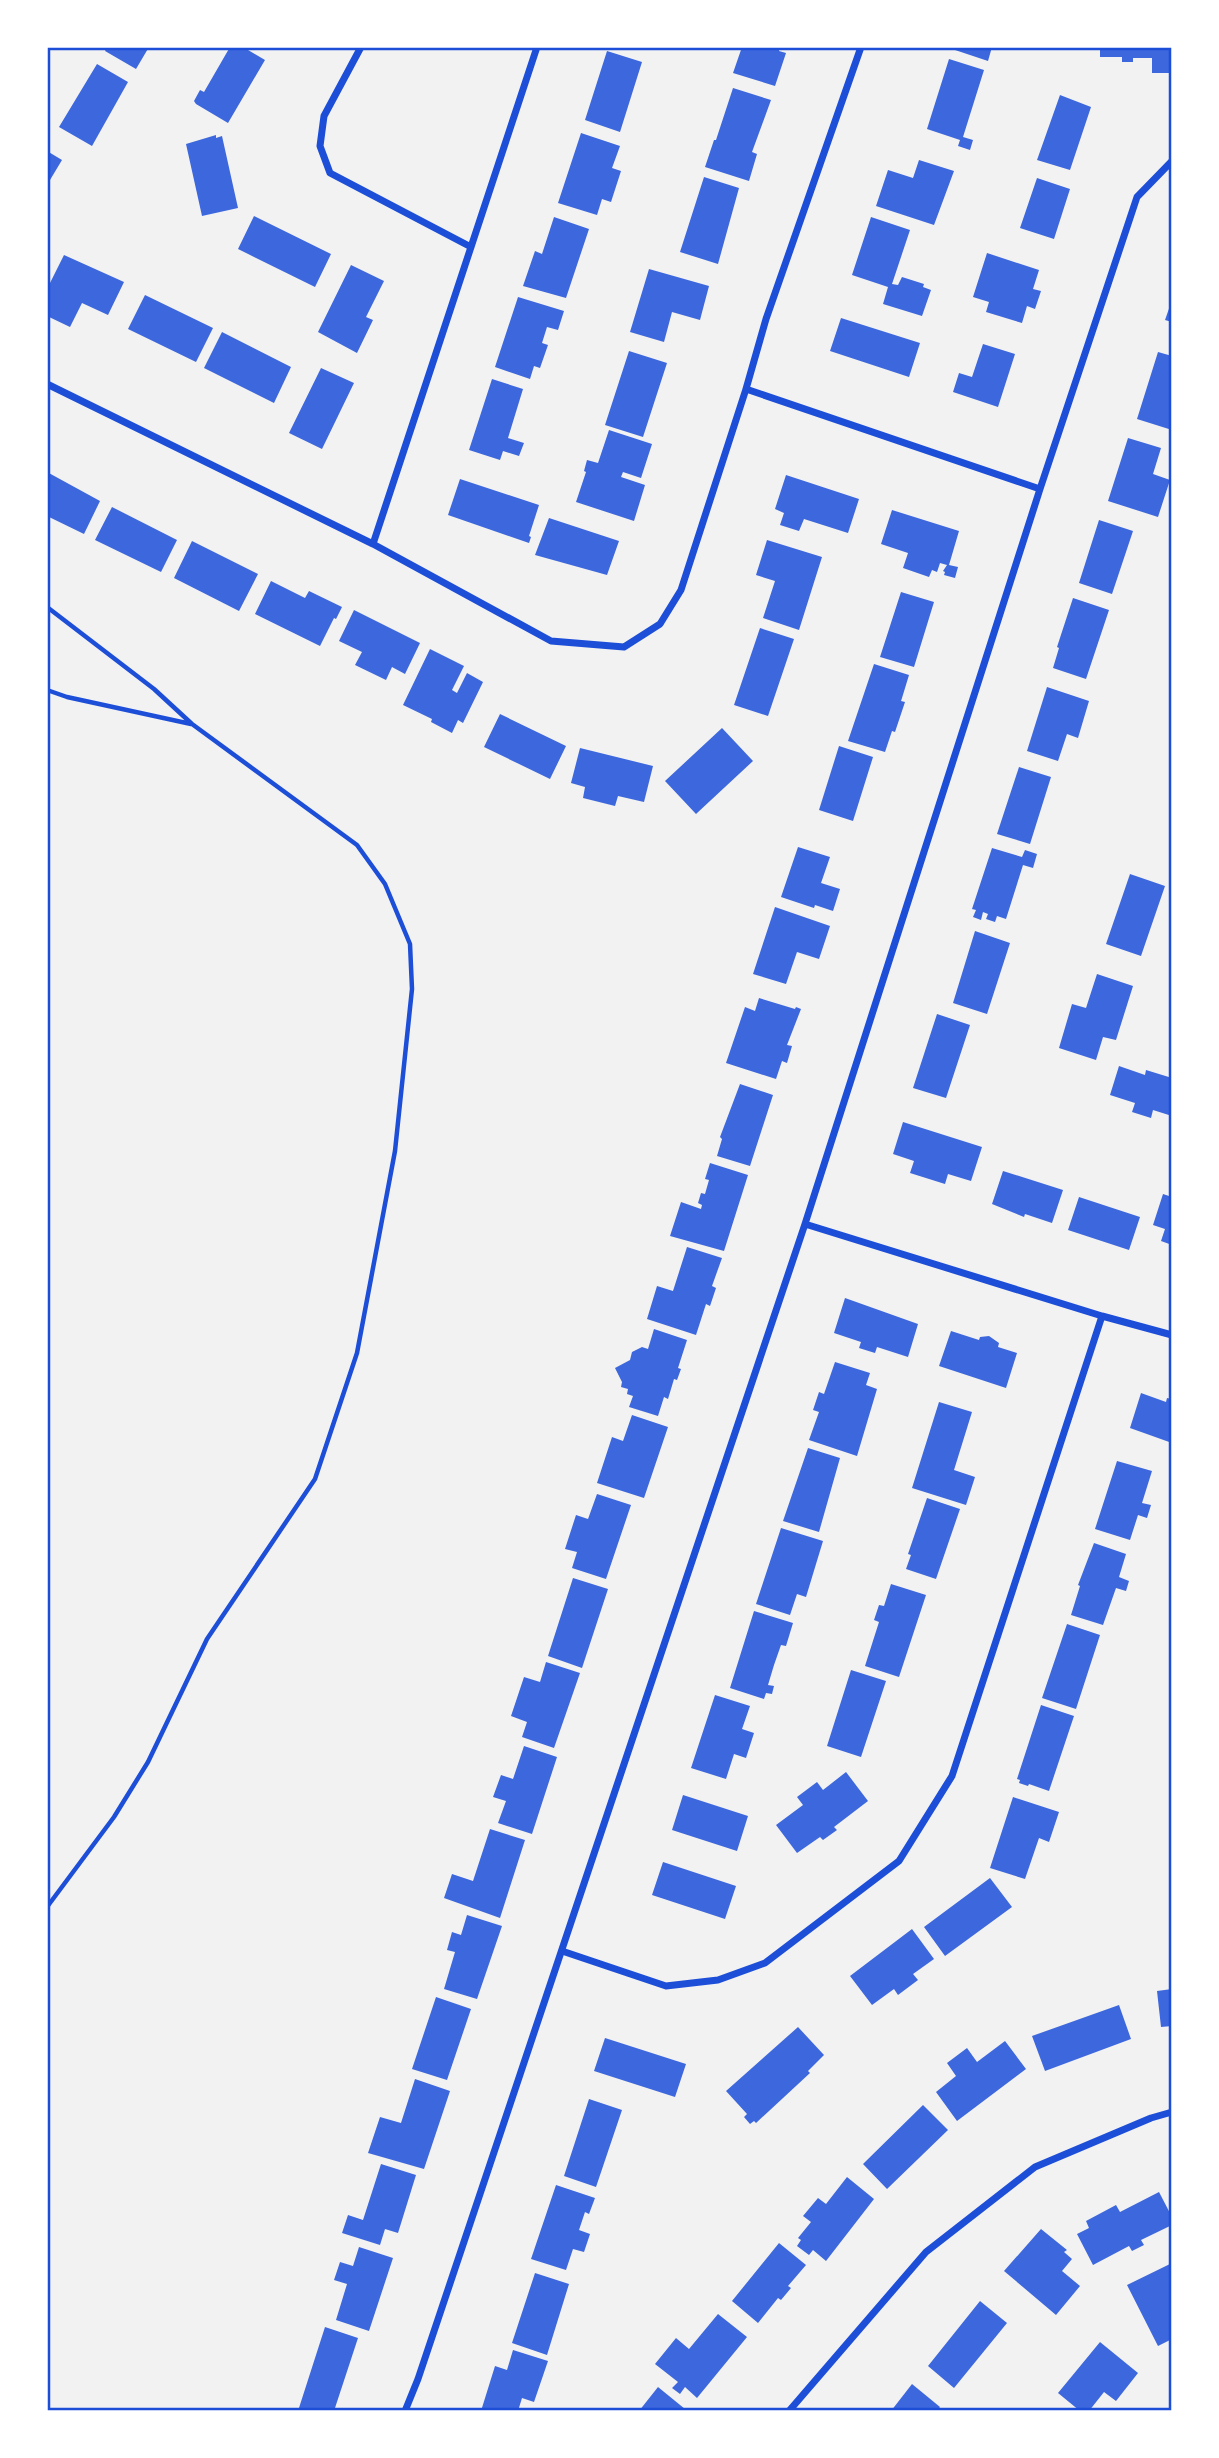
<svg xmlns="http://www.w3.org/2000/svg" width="1219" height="2458" font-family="Quicksand,sans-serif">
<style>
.building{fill:#3d67dc}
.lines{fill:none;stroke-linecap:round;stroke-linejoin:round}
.path{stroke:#1d4ed8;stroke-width:4.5}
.minor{stroke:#1d4ed8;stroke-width:7}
.neatline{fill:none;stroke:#1d4ed8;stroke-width:2.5}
</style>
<rect width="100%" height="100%" fill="#f2f2f2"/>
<path class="building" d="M107,47H149L136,69L105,51Z
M230,47H243L265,60L228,123L196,104L194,101L200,90L204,92Z
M742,47H780L779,51L786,53L775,86L733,73Z
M946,47H992L988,61Z
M1100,47H1172V73H1152V58H1133V62H1122V57H1100Z
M607,51L642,62L620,132L585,120Z
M949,59L984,70L963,137L973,140L970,150L958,146L960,140L927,129Z
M97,64L128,82L92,146L59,127Z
M733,88L771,100L752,152L757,154L749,181L705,167L714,140H716Z
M1060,95L1091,107L1070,170L1037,160Z
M581,133L620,146L612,168L621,171L611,202L602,199L597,215L558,203Z
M216,135V138L222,136L238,208L202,216L186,144Z
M47,151L62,160L47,185Z
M919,160L954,171L934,225L876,206L888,170L913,178Z
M704,177L739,188L718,264L680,252Z
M1037,178L1070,189L1054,239L1020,228Z
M254,216L331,254L315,287L238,249Z
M554,217L589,229L566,298L523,286L535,251L542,254Z
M871,217L910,230L892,284L898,285L902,277L924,284L923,287L931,290L922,316L883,304L888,287L852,275Z
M987,253L1039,270L1033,289L1041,291L1035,309L1027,306L1022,323L986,312L989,302L973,297Z
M64,255L124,282L108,315L82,303L70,327L47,316V289Z
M351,265L384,281L366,317L373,320L357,353L318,332Z
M649,269L709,286L700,320L672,312L664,342L630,332Z
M145,295L213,328L196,362L128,329Z
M518,297L564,311L558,330L547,327L542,343L548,345L540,368L534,366L530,379L495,367Z
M1172,300V322L1165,320Z
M841,318L920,343L909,377L830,351Z
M222,332L291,367L274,403L204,368Z
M983,344L1015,354L998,407L953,392L959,373L972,377Z
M629,351L667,363L643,437L605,425Z
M1158,352L1172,356V430L1137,419Z
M321,368L354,383L322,449L289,433Z
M492,379L523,389L508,438L524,443L519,456L503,451L500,460L469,450Z
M609,430L652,444L641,478L623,472L621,477L645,485L634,521L576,502L586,472L584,471L587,460L598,463Z
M1128,438L1161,448L1153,474L1170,480L1158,517L1108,501Z
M47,472L100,501L84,534L47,516Z
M786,475L859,499L848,533L804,519L799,531L780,525L784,513L775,509Z
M460,479L539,505L529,536L531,537L529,543L448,515Z
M112,507L177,540L161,572L95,540Z
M892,510L959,531L949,565L958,567L955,578L944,575L945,572L943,571L947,565L940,563L937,572L932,570L929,577L903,568L908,553L881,544Z
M549,518L619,541L607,575L535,555Z
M1099,520L1133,531L1112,594L1079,583Z
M767,540L822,557L799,630L763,618L775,581L756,575Z
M192,541L258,574L239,611L174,578Z
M271,581L305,598L309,591L342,607L336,619L334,618L320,646L255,614Z
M901,592L934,602L914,667L880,657Z
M1073,598L1109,610L1086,679L1053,668L1059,648L1057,647Z
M354,610L420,643L405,674L392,667L386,680L355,665L362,652L339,641Z
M760,628L794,639L768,716L734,705Z
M430,649L464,666L452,690L457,693L467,673L483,682L463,723L458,720L452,733L431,722L432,719L403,705Z
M874,664L909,675L902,698L901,701L905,702L895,732L892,731L885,752L848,741Z
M1047,687L1089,701L1078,738L1067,734L1058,761L1027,751Z
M500,714L566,746L550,779L484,747Z
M722,728L753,761L696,814L665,781Z
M839,746L873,757L853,821L819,810Z
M580,748L653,766L644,802L618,796L615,806L583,798L585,787L571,783Z
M1019,767L1051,777L1030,844L997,834Z
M798,847L830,857L821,883L840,889L833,911L815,905L814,908L781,897Z
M992,848L1022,857L1025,850L1037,854L1033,868L1023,865L1006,919L997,916L995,922L986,919L988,914L983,912L981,920L973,917L976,910L972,909Z
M1130,874L1165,886L1141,956L1106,944Z
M775,907L830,926L819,959L797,952L786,984L753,974Z
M975,931L1010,943L987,1014L953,1003Z
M1097,974L1133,986L1116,1040L1103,1037L1096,1060L1059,1048L1072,1004L1086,1008Z
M759,998L795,1009L796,1007L801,1009L787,1045L792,1046L787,1063L782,1061L776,1079L726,1063L745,1007L755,1011Z
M937,1014L970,1025L946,1098L913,1088Z
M1119,1066L1145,1075L1146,1070L1172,1078V1116L1153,1110L1151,1118L1132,1112L1135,1103L1110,1095Z
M740,1084L773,1095L750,1166L717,1156L722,1139L720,1137Z
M903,1122L982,1147L971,1181L948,1174L945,1184L910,1173L914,1161L893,1154Z
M710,1163L748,1175L724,1251L670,1236L681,1202L701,1209L702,1205L698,1203L701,1193L705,1194L709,1180L705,1179Z
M1003,1171L1063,1190L1052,1223L1025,1214L1024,1217L992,1204Z
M1163,1194L1172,1197V1245L1161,1241L1165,1229L1153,1225Z
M1079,1197L1140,1217L1129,1250L1068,1230Z
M687,1247L722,1258L712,1286L716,1288L710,1306L706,1304L696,1335L647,1319L657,1286L673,1291Z
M845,1298L918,1324L908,1357L877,1347L875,1353L859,1348L861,1342L834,1333Z
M654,1329L687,1340L678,1368L681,1369L677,1380L674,1379L668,1399L664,1397L658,1416L629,1407L633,1396L627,1394L628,1389L621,1387L622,1382L615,1368L630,1360L632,1352L642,1347L648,1349Z
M951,1331L979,1340L980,1337L989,1336L999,1343L998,1347L1017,1353L1006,1388L939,1366Z
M835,1362L870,1373L866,1385L877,1389L857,1456L809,1440L819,1412L813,1410L819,1392L824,1394Z
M1141,1393L1166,1402L1167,1398L1172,1399V1443L1130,1428Z
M939,1402L972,1412L954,1470L975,1477L966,1505L912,1488Z
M632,1415L668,1427L644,1498L597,1483L612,1437L623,1441Z
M808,1448L840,1458L819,1532L783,1521Z
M1117,1461L1152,1471L1142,1503L1151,1505L1147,1518L1138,1515L1130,1540L1095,1529Z
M597,1494L631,1505L606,1579L572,1568L577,1552L565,1549L576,1515L588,1519Z
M927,1498L960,1509L936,1579L906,1569L911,1555L908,1554Z
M781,1528L823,1541L806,1597L797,1594L790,1615L756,1604Z
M1094,1543L1126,1554L1119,1577L1129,1581L1126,1591L1116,1588L1103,1625L1071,1615L1080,1586L1078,1585Z
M573,1578L608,1589L582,1668L548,1656Z
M891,1584L926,1595L899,1677L865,1666L879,1622L874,1620L879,1605L884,1606Z
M754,1611L793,1623L786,1646L781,1645L774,1665L768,1685L774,1686L772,1694L766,1693L764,1699L730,1688Z
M1067,1624L1100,1635L1076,1709L1042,1698Z
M546,1662L580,1673L554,1748L522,1737L527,1722L511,1716L524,1677L540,1682Z
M851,1670L886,1681L861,1757L827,1746Z
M715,1695L750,1706L742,1729L754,1733L746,1758L734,1754L726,1779L691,1768Z
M1041,1705L1074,1716L1049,1791L1029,1784L1028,1786L1019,1783L1020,1780L1017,1779Z
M524,1746L557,1757L532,1834L498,1823L506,1801L493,1797L501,1775L513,1779Z
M846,1772L868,1801L834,1827L837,1830L823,1840L820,1837L797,1853L776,1825L803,1805L797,1797L817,1782L823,1790Z
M683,1795L748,1816L737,1851L672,1830Z
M1013,1797L1059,1812L1049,1842L1039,1838L1025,1879L990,1868Z
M490,1829L525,1840L500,1918L444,1898L452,1874L473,1881Z
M663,1862L736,1886L725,1919L652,1895Z
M990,1878L1012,1907L945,1956L924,1927Z
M467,1915L502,1926L477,1999L444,1989L455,1952L447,1950L452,1932L461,1935Z
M912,1929L934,1959L913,1974L918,1980L898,1995L894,1989L872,2005L850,1976Z
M1172,1989V2026L1161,2027L1157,1991Z
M436,1997L471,2009L447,2080L412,2069Z
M1119,2005L1131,2039L1045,2071L1032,2036Z
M798,2027L824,2055L808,2071L810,2073L756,2123L754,2121L750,2124L744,2117L747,2114L726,2091Z
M605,2038L686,2064L675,2097L594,2071Z
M1005,2041L1026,2069L957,2121L936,2092L956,2076L947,2063L967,2048L977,2062Z
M415,2079L450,2091L424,2169L368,2153L380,2117L401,2123Z
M589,2099L622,2110L596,2187L564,2176Z
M923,2105L948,2130L887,2189L863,2164Z
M381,2164L416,2175L398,2233L385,2229L380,2245L342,2233L348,2215L363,2220Z
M847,2177L874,2199L826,2261L813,2250L809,2255L797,2246L801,2240L798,2238L811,2222L803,2216L818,2198L826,2204Z
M556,2185L595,2198L589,2214L585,2212L579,2230L590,2234L584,2252L573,2249L566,2270L531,2259Z
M1159,2192L1172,2217V2225L1141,2240L1144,2245L1132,2251L1129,2246L1093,2265L1077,2234L1089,2228L1086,2221L1116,2205L1120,2212Z
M1041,2229L1067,2250L1064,2252L1072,2259L1062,2271L1080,2286L1056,2315L1004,2271Z
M779,2243L806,2265L788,2286L791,2288L781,2300L778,2298L758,2323L732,2301Z
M359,2247L393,2258L369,2331L336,2320L347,2284L334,2280L340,2262L353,2266Z
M1172,2263V2339L1158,2346L1127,2285Z
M535,2273L569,2284L547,2355L512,2343Z
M980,2301L1007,2323L954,2388L928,2366Z
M718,2314L747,2337L697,2398L685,2387L680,2394L672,2388L678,2382L655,2364L676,2338L689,2349Z
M325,2327L358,2338L334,2411H298Z
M1100,2342L1138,2373L1116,2401L1104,2392L1089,2411H1080L1058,2393Z
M513,2350L548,2361L534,2402L522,2398L518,2411H481L495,2366L507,2370Z
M912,2384L940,2407L937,2411H891Z
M658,2387L685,2409L683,2411H639Z"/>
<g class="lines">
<path class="path" d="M47,607L154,689L192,724L357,845L385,884L410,944L412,989L395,1151L357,1353L315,1479L207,1639L148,1762L114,1817L47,1907
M47,690L67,697L191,724"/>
<path class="minor" d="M361,47L324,116L320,146L330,173L471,247
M47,384L373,544L551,641L624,647L660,624L681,590L746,389L766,319L861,47
M746,389L1040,489
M373,544L537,47
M805,1224L1102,1316L1172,1335
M562,1951L666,1986L718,1980L765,1963L899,1861L952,1776L1102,1316
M405,2411L418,2379L805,1224L1040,489L1137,197L1172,161
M789,2411L926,2252L1035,2167L1151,2118L1172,2112"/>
</g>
<rect width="1219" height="2458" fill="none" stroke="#ffffff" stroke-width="98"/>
<rect x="49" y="49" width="1121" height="2360" class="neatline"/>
</svg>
